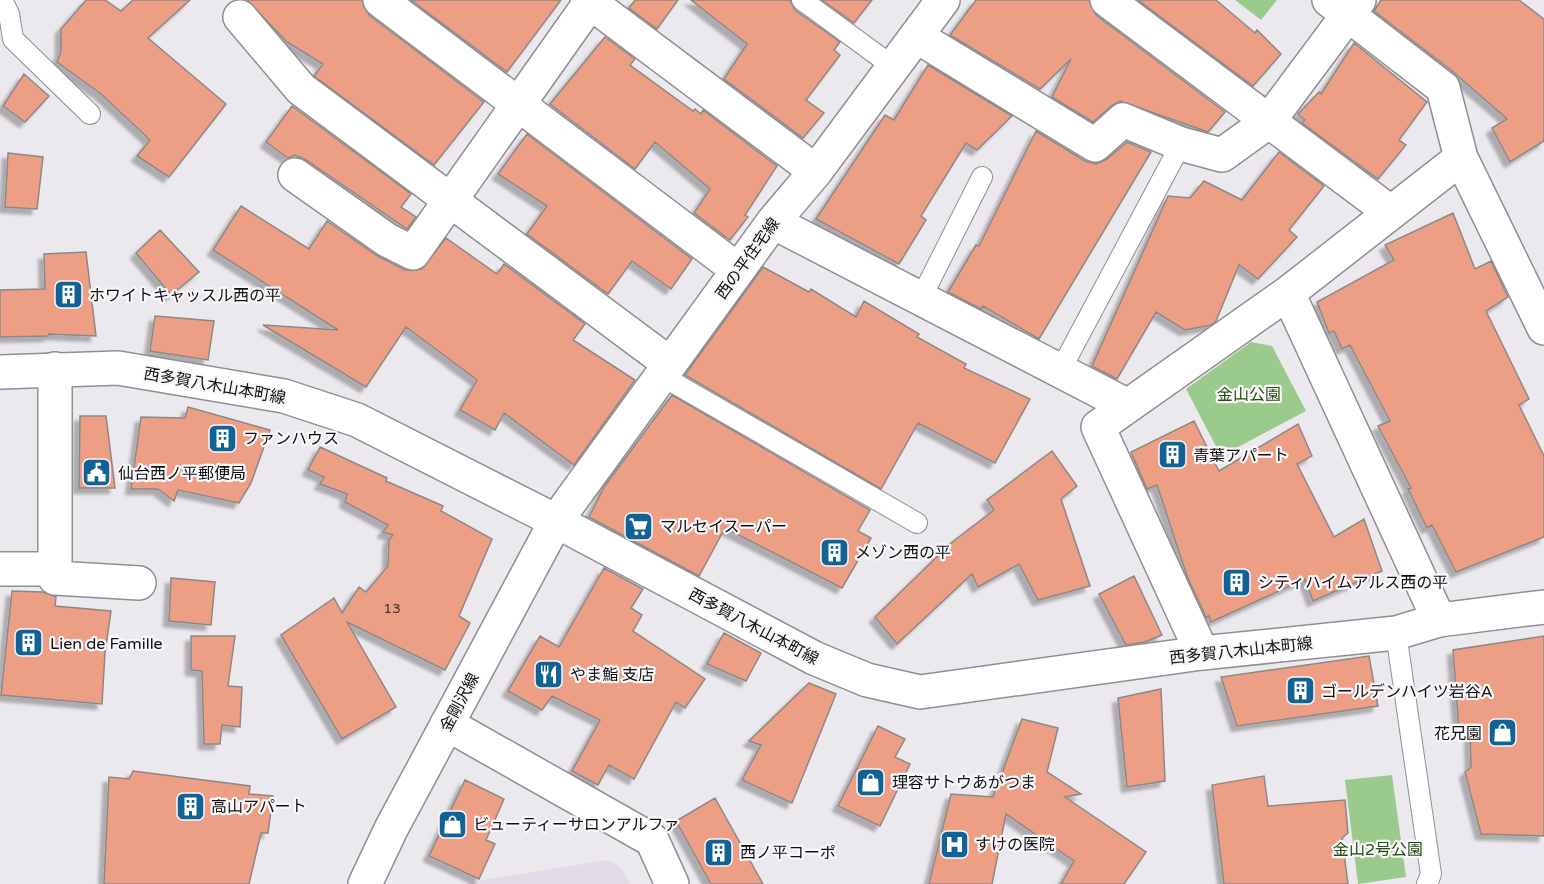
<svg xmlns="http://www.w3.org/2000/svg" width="1544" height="884" font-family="'Varela Round','Noto Sans JP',sans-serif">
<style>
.built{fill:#e2dbe7}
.green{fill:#9bca8d}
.building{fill:#ec9f85;stroke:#8d8886;stroke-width:1.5;filter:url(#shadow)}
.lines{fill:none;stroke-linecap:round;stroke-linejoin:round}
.lane-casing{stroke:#918e93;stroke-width:22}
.street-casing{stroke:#918e93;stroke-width:36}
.secondary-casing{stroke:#918e93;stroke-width:36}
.lane{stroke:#fff;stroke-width:20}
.street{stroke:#fff;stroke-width:33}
.secondary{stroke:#fff;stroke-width:33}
.labels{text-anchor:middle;stroke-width:4.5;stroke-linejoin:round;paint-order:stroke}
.number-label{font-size:14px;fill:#48342e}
.street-label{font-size:16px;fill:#111011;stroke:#faf7fb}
.poi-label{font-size:16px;fill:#111011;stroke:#faf7fb;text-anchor:start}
.park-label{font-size:16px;fill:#214e0f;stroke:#faf7fb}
</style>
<defs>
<filter id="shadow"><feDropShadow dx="-5.5" dy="5.5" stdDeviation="1.5" flood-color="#0004"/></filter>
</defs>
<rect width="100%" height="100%" fill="#ece9ee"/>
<path class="built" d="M608,860L620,867L630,884H458Z"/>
<path class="green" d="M1235,0H1277L1261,20Z
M1251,342L1272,346L1306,411L1221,456L1186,389Z
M1392,775L1406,877L1358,884L1345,780Z"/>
<path class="building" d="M86,0H105L121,11L133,0H190L148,38L226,104L169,177L137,156L150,140L101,94L57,62L61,51V29Z
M247,0H362L369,15L484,102L434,165L314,76L323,64L287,42Z
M411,0H561L507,72Z
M635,0H678L657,29L629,8Z
M691,0H790L795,10L840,42L834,50L840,55L806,100L824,113L803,138L724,79L747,44Z
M822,0H872L854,23Z
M976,0H1089L1096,15L1225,112L1208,132L1120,101L1111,106L1093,122L1052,97L1071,59L1040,89L950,35Z
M1138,0H1216L1255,33L1257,30L1281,54L1253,86Z
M1381,0H1519L1544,19V141L1510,162L1492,128L1507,119L1451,70L1374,11Z
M605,37L635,59L630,65L693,111L695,109L701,114L703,110L777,166L745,215L748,217L730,240L694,213L710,189L655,142L635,169L550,104Z
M1354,43L1427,102L1399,140L1406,145L1378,179L1302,123L1305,120L1298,114L1319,92L1321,94Z
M928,65L1012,116L977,150L966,143L921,216L926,220L899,264L816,219L885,115L894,120Z
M24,74L49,96L25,122L3,106Z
M292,106L411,194L401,207L416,217L407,229L306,160L295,155L288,158L266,142Z
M1036,131L1085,161L1096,164L1107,159L1127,142L1151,152L1039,339L983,306L981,309L948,292L976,245L979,246Z
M527,134L692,259L671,289L632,261L608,294L527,234L547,206L498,174Z
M1279,152L1324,186L1289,230L1297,237L1258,279L1239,265L1216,321L1211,325L1185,330L1156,312L1117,379L1092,366L1168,196L1190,198L1204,181L1242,200Z
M8,153L43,157L37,209L5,207Z
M241,206L309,249L327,221L376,255L405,270L422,269L446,238L497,274L504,264L585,324L573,340L635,380L574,465L504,413L495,430L460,410L477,380L406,327L366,387L263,325L338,330L213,250Z
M1453,213L1475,269L1491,261L1508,297L1486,311L1529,399L1519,405L1544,456V537L1456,572L1432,525L1427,528L1408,489L1411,488L1378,426L1390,421L1350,345L1342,349L1334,331L1329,333L1317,302L1394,260L1385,245Z
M160,230L199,272L171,295L136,253Z
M86,252L96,336L49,334L48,336L0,337V290L45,289L44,254Z
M763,267L809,292L811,289L856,317L864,301L919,334L917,337L966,364L964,368L1030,399L995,463L918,423L881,489L685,375Z
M155,316L214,321L208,360L150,351Z
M672,395L870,510L858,531L871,538L842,588L725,528L699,576L589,517L604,487Z
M188,407L270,430L251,483L239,503L178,490L174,501L158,489H131L141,417L185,418Z
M80,416H106L115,488H79Z
M1194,421L1219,471L1298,424L1312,456L1297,464L1334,537L1364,519L1382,571L1313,601L1305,579L1211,622L1209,616L1206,617L1187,576L1157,485L1147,489L1131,452Z
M320,447L387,478L386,481L443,506L441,511L492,539L459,616L470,623L445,670L347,622L396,707L342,739L281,635L334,598L342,613L359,587L366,592L388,566L389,540L393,535L383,532L388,525L345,502L347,494L320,484L324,477L308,470Z
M1052,451L1077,486L1061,499L1090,586L1038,600L1019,564L978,587L972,574L897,644L875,617L951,543L994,510L987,500Z
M604,568L643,589L631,608L642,615L633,631L705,679L685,708L676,702L634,779L609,765L598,785L572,771L600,720L552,696L542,710L508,691L540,636L559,647Z
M1134,576L1162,635L1145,642L1126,645L1099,594Z
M171,578L215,582L211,625L169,621Z
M12,591L43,592L56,597L55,606L111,611L105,653L102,704L1,695Z
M724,633L761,653L746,681L707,664Z
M191,636H235L228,686L242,687L240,727L222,725L220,744H204L202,671L191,670Z
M1544,636V836L1481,834L1465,772L1471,767L1470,734L1459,730L1453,650Z
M1369,656L1378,706L1237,726L1221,677Z
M809,683L836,694L792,803L742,780L761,745L749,741Z
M1161,689L1165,781L1127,787L1118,698Z
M1022,719L1058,728L1047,772L1081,794L1065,797L1146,852L1124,884H1061L1074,861L1006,814L992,884H929L951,794L993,797Z
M878,726L905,739L895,757L910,764L880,826L838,806Z
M133,771L250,786L249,794L273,796L268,833H261L249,884H104L109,777L129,779Z
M1264,776L1268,806L1345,800L1348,833L1342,838L1348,884H1224L1212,785Z
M465,780L504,799L486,840L495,844L479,879L429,856Z
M715,798L763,884H711L676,821Z"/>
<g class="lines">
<defs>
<path id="lane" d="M2,0L9,14L13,39L90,114
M802,0L895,68
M921,298L982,177
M1060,371L1181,144
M662,376L917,523
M1396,633L1431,874L1427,884"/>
<path id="street" d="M380,0L738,270
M587,0L814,170
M1107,0L1390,212
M1329,0L1443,88L1461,158L1544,328
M240,17L301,89L670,364
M916,36L1095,145L1123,120L1181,144L1222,155L1268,122L1359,0
M295,175L387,240L413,253L592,0
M773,222L1128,406
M1288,293L1439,620
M55,369V578L139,583
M556,521L773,222L816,171L943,0
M0,569H55
M1202,653L1098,427L1288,293L1461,158
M447,724L652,840L672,884"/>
<path id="secondary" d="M0,372L118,368L284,396L357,420L556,521L814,658L867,680L920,692L1202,653L1396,633L1439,620L1544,607
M365,884L391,829L556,521"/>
</defs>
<use href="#lane" class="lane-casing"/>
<use href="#street" class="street-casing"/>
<use href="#secondary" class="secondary-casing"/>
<use href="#lane" class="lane"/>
<use href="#street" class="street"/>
<use href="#secondary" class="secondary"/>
</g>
<defs>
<symbol id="building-square" viewBox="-11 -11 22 22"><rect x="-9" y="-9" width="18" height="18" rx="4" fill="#126395" stroke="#faf7fb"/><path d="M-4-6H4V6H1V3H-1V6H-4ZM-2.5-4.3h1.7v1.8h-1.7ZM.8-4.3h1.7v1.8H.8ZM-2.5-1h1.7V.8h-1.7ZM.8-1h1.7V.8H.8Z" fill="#fff"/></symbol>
<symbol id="civic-square" viewBox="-11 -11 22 22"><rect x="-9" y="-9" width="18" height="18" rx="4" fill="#126395" stroke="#faf7fb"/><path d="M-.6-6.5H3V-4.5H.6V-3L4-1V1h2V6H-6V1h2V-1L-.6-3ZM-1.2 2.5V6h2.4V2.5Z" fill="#fff"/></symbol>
<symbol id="supermarket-square" viewBox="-11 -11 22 22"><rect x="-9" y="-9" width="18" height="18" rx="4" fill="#126395" stroke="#faf7fb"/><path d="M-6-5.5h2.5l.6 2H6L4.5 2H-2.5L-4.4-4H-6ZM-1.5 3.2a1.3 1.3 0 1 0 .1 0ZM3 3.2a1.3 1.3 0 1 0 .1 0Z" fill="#fff"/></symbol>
<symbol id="restaurant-square" viewBox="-11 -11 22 22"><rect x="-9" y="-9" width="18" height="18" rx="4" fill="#126395" stroke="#faf7fb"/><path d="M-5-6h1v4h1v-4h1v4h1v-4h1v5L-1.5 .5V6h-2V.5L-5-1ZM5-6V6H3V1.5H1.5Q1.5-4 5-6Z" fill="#fff"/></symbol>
<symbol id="shop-square" viewBox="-11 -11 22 22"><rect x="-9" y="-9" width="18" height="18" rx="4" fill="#126395" stroke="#faf7fb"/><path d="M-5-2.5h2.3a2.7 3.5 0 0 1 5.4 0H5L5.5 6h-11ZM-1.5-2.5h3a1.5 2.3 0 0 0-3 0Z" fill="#fff"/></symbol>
<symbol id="hospital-square" viewBox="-11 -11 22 22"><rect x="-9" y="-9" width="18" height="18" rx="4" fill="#126395" stroke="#faf7fb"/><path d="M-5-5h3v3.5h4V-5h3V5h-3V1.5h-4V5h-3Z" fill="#fff"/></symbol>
</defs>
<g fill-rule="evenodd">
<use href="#building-square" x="52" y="278" width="33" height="33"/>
<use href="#building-square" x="206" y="422" width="33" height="33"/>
<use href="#building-square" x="1156" y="438" width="33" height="33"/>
<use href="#civic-square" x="80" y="456" width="33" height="33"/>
<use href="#supermarket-square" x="622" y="510" width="33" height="33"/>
<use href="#building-square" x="818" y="536" width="33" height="33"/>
<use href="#building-square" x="1220" y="566" width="33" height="33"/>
<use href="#building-square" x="12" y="626" width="33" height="33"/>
<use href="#restaurant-square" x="532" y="658" width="33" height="33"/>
<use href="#building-square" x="1284" y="674" width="33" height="33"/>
<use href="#shop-square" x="1486" y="716" width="33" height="33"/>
<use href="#shop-square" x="854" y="766" width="33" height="33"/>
<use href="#building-square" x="174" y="790" width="33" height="33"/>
<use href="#shop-square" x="436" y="808" width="33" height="33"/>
<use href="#hospital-square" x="938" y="828" width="33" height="33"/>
<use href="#building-square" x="702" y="836" width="33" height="33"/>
</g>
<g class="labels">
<g class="number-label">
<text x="392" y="613">13</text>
</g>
<g class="street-label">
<text transform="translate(747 258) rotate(-54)" y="6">西の平住宅線</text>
<text transform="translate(215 385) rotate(10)" y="6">西多賀八木山本町線</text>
<text transform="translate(754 626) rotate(28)" y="6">西多賀八木山本町線</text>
<text transform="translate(1241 650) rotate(-6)" y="6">西多賀八木山本町線</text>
<text transform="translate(459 702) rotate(-62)" y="6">金剛沢線</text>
</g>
<g class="poi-label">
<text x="89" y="301">ホワイトキャッスル西の平</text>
<text x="243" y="444">ファンハウス</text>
<text x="1193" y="461">青葉アパート</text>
<text x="118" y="479">仙台西ノ平郵便局</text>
<text x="660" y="532">マルセイスーパー</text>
<text x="855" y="558">メゾン西の平</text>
<text x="1258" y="588">シティハイムアルス西の平</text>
<text x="50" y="649">Lien de Famille</text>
<text x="570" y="680">やま鮨 支店</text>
<text x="1321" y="697">ゴールデンハイツ岩谷A</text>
<text x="1482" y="739" text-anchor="end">花兄園</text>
<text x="892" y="788">理容サトウあがつま</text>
<text x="211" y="812">高山アパート</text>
<text x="473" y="830">ビューティーサロンアルファ</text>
<text x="975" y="850">すけの医院</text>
<text x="740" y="858">西ノ平コーポ</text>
</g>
<g class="park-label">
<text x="1249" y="400">金山公園</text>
<text x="1378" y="855">金山2号公園</text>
</g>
</g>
</svg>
